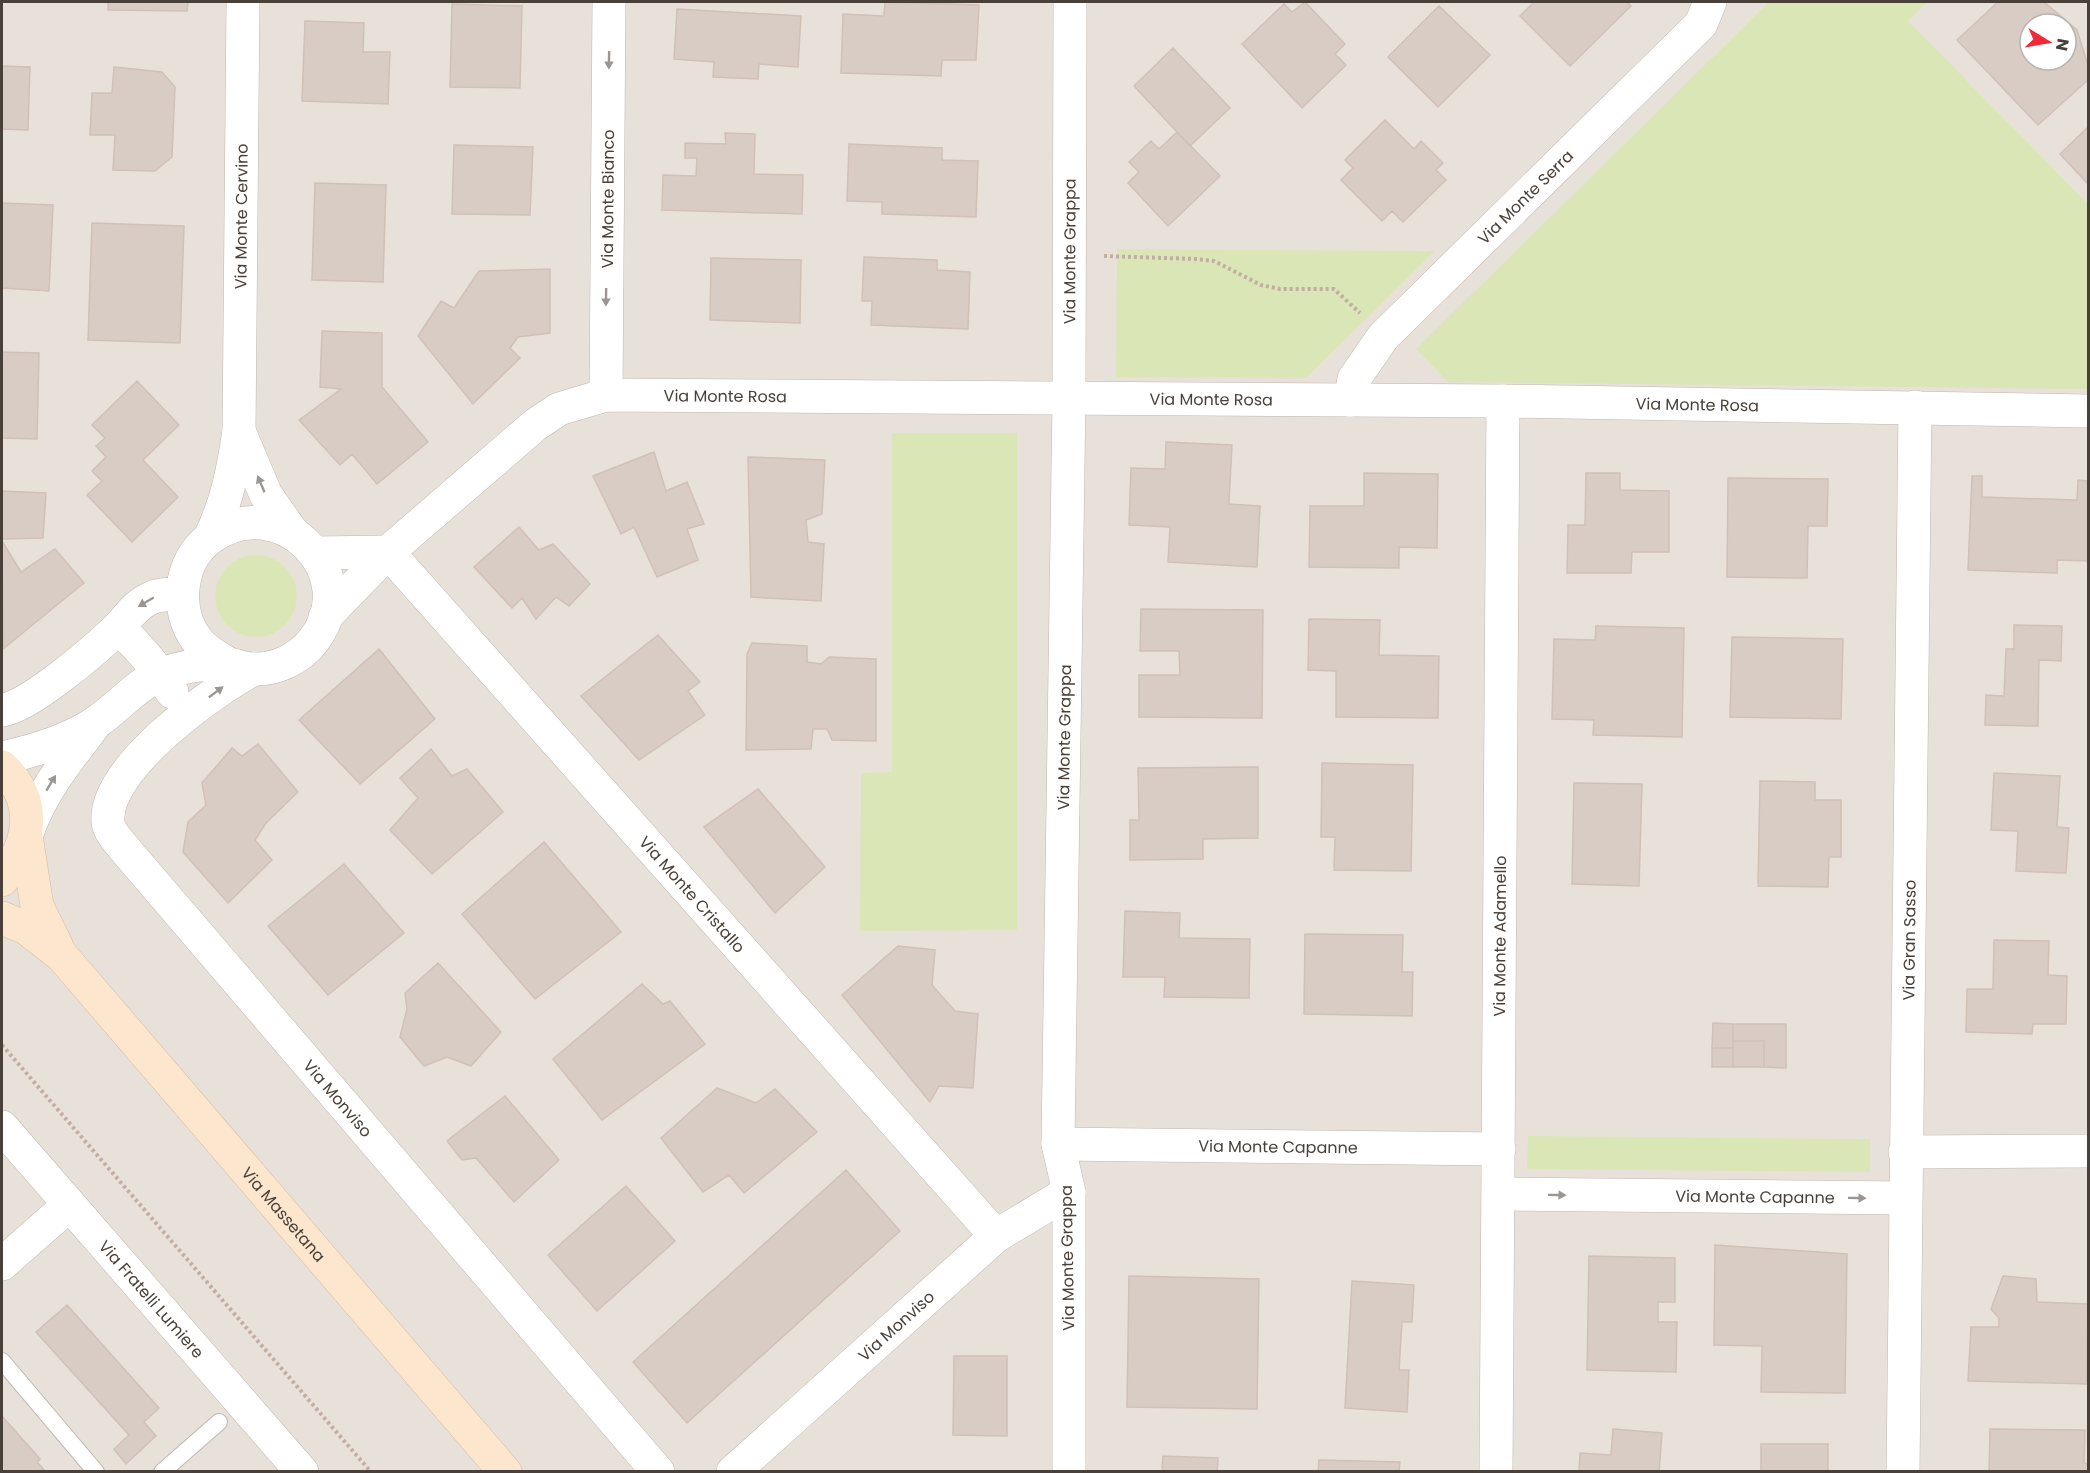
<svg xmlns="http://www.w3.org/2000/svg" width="2090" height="1473" font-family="Poppins,sans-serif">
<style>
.residential{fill:#e8e1da;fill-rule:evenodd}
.green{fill:#dbe6b7}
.building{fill:#d9ccc4;stroke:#d1c0b5;stroke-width:1.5;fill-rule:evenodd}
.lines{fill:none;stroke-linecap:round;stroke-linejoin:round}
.service-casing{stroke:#c0b6ae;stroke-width:18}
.minor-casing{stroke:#c0b6ae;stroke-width:34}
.secondary-casing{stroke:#d5bba0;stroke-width:34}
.path{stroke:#c1aea0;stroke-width:4;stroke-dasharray:3 3;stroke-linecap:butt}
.service{stroke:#fff;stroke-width:16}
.minor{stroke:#fff;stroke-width:33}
.secondary{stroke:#fce7ce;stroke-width:33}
.oneway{fill:#9b9692}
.labels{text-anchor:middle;stroke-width:4.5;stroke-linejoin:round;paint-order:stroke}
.street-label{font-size:16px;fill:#494039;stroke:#fff}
</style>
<rect width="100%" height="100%" fill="#f5f0ec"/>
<path class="residential" d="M2,2H2088V1471L2,1472ZM2030,24H2066V60H2030Z"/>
<path class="green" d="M1769,2H1927L1908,21L2088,204V389L1448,382L1416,349Z
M1117,249L1435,251L1306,378L1116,377Z
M892,433H1017V930L860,931L861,773L892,772Z
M215 596a41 41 0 1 1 82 0a41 41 0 1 1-82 0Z
M1528,1136L1870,1139V1172L1527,1169Z"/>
<path class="building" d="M108,2H188L187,11L108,10Z
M885,2L979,5L976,60H942L941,76L841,73L843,14L884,16Z
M1305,2L1345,44L1335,54L1346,65L1302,108L1242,44L1284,4L1292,12Z
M1534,2H1627L1631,6L1570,66L1520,16Z
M1998,2H2044L2077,30L2087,62L2088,61V80L2038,125L1957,40ZM2030,24H2066V60H2030Z
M452,4L522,6L520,88L450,87Z
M1439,6L1490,55L1438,107L1388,57Z
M677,9L801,16L798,67L759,64L758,79L713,77L714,62L674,59Z
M305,21L364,23L363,52H390L388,104L302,101Z
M1173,48L1230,108L1190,146L1134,86Z
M2,66L30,67L28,130L2,129Z
M114,67L162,72L175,87L172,157L155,171L113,170L115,135H90L92,93H112Z
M1385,120L1414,149L1421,141L1443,163L1436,170L1446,180L1403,222L1392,211L1382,221L1341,180L1353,168L1345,160Z
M2088,127V184L2060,154Z
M1177,132L1220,176L1168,226L1128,183L1139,172L1129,162L1151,141L1159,149Z
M725,133L755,134L754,174L803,175L802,214L662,210L663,175L696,176L697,158H685V143L726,144Z
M849,144L942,148V160L978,161L976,217L882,214V202L847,201Z
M454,145L533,147L530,215L452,214Z
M315,183L386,185L383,282L312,280Z
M2,203L53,205L49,291L2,288Z
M92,223L184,226L180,343L88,340Z
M864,257L937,260V270L970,272L968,329L871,325L872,301H862Z
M711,258L801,260L800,323L710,320Z
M550,269V333L518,337L510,348L520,358L473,404L418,336L441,301L454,308L479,271Z
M322,331L382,333V387L428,442L377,484L352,454L340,465L299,420L341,389L320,387Z
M2,352L39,353L37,439L2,438Z
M137,381L179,425L143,460L178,497L132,542L87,495L102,481L92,471L106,457L96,446L105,438L92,425Z
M1166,442L1232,445L1229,504L1260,506L1257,567L1168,562L1170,527L1129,525L1131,468L1165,469Z
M654,452L666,491L687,482L704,524L687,529L698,560L657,577L634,527L621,534L593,476Z
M748,457L825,460L822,514L806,520L808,542L824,544L821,601L751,597Z
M1364,473L1438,474L1437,548L1399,547V568L1309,567L1310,506H1364Z
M1586,473H1620V490L1669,491V552H1632L1631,573H1567L1568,525H1585Z
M1972,476H1982V497L2077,500L2078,480L2088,481V561L2057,560V573L1968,570Z
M1728,478L1828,479L1827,526H1808L1807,578L1727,577Z
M2,491L46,493L43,538L2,539Z
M519,527L539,550L553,544L590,584L569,606L556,597L536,619L522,598L512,608L474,567Z
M2,541L21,572L55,549L84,583L3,649Z
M1141,609L1263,610L1262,718L1139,717V675H1180L1179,651H1140Z
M1309,619L1380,620L1379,655L1439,656L1438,718L1336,717V671L1308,670Z
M2014,625L2062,626L2061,661L2039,660L2038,726L1985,725L1986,695L2004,696L2006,649H2014Z
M1596,626L1684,628L1682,737L1593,735L1594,720L1552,719L1554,639L1595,640Z
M658,635L700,682L688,691L705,715L639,760L581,696Z
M1732,637L1843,639L1841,719L1730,717Z
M752,643L807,646V662L821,664L829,657L876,659V741L832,740L827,729H813L811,749L746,750L747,654Z
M379,649L435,719L360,784L299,720Z
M258,744L298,792L266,823L255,840L272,860L228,903L183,852L188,822L206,805L202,783L232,748L242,756Z
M431,749L452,776L467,769L503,812L432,874L390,830L418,798L400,778Z
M1322,763L1413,765L1411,871L1334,870L1335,837H1321Z
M1258,767V838L1203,839V859L1130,860V820H1139L1138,768Z
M1994,773L2060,776L2057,827L2069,828L2066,873L2016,871L2018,831L1991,830Z
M1760,781L1815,782V800H1841V857H1829L1828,887L1758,886Z
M1574,783L1642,784L1639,886L1572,884Z
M758,789L825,867L775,913L704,827Z
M544,842L621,932L535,999L462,914Z
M344,864L404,933L328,995L268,926Z
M1125,911L1180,913L1179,938L1250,939L1249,998L1164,997L1165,977H1123Z
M1305,934L1403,935L1402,972H1413L1412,1016L1304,1014Z
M1994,940L2049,941L2048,975L2067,976L2066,1024H2033L2032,1034L1966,1032L1967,989H1993Z
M898,946L935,950L932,985L955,1011L978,1014L973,1088L939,1086L930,1102L842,995Z
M438,963L501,1032L471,1066L447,1057L424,1066L400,1037L407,1009L405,993Z
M642,984L663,1004L670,1001L705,1044L602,1120L553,1059Z
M1713,1023L1733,1024V1048H1712Z
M1733,1024H1786V1068L1764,1067V1041H1733Z
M1733,1041H1764V1067H1733Z
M1712,1048H1733V1067H1712Z
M717,1088L756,1103L775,1089L817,1132L744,1193L729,1175L703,1192L661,1138Z
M505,1096L559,1160L514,1202L476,1158L462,1160L447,1141Z
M846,1170L900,1231L687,1423L633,1362Z
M626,1186L675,1241L597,1311L548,1255Z
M1715,1245L1847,1254L1845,1393L1761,1392L1762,1346L1714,1345Z
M1589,1256L1675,1258V1302H1658V1322H1677L1676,1372L1587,1370Z
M1129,1276L1259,1279L1257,1409L1127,1407Z
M2003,1276L2036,1279L2037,1302L2088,1304L2087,1384L1968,1381L1971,1327H1999V1318L1991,1309Z
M1352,1281L1414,1285L1412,1322H1402L1399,1370H1409L1407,1412L1345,1408Z
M67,1305L159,1408L144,1422L156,1436L126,1464L114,1449L129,1435L36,1332Z
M954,1356H1007V1436L953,1435Z
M2,1416L40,1459L37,1462L46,1472H2Z
M1613,1429L1662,1433L1659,1472H1579L1580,1453L1611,1455Z
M1990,1429L2085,1430L2084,1463L2088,1464V1472H1989Z
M1761,1444H1828V1472H1761Z
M1163,1456L1218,1458L1217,1472H1162Z
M1319,1460L1400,1462L1399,1472H1318Z"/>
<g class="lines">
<defs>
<path id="service" d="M2,1361L96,1472
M162,1472L219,1422"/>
<g id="minor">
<path id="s1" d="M606,395L609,2"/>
<path id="s2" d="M1350,400L1354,379L1383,337L1701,24L1710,2"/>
<path d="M239,431L266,495L292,532"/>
<path id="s3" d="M210,538C227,501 233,472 239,431L243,2"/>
<path id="s4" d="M388,552L996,1236"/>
<path d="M315,553L388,552"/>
<path id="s5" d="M325,617L388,552L535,425L559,409L606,395L1503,401L2088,411"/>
<path d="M118,628C140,647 157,668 172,692"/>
<path id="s6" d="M254,669C211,692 103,769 108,822C109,833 122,845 128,853L658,1472"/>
<path d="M2,710C29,707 95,650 117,629C128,618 135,605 151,598C160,594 172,594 182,594"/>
<path d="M2,758C34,751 71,740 98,721C117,708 140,682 160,675C180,667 205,663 227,664C236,665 244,669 253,669C276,670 299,659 313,641C366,574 279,487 210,538C179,561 174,610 197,640C205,651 217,657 229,664"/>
<path d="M26,836C40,794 65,763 92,728"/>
<path id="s7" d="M2,1127L302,1472"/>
<path id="s8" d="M1058,1144L1499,1149"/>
<path d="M1905,1152L2088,1151"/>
<path id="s9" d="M1499,1194L1905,1198"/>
<path d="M2,1264L69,1205"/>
<path id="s10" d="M733,1472L996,1236L1069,1192"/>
<path id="s11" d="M1069,1472V1192L1058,1144L1069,399L1070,2"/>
<path id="s12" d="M1496,1472L1503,401"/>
<path id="s13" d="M1903,1472L1915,407"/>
</g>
<g id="secondary">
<path d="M2,767C39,802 30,844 2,880"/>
<path d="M26,836L37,906L57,947"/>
<path id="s14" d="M2,918L26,928L62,956L505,1472"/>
</g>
</defs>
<use href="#service" class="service-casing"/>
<use href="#minor" class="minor-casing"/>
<use href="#secondary" class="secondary-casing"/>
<path class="path" d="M1104,256L1195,259L1214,261L1261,285L1280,289H1334L1360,313
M2,1045L371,1472"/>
<use href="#service" class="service"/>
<use href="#minor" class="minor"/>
<use href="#secondary" class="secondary"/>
</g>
<defs><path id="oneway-solid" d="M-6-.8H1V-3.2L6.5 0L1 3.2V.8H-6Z" transform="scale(1.5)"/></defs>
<g class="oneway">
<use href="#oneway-solid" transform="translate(609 60) rotate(91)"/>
<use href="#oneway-solid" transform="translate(606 297) rotate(91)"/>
<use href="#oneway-solid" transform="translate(261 484) rotate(-113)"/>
<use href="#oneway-solid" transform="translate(146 602) rotate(150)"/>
<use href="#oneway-solid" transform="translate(216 692) rotate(-37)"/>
<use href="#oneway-solid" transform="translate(51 783) rotate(-59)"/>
<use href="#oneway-solid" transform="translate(1557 1195) rotate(1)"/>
<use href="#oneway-solid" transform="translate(1857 1198) rotate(1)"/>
</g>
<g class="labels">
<g class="street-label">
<text dy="6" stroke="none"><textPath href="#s1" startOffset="196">Via Monte Bianco</textPath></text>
<text dy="6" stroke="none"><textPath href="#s2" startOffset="272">Via Monte Serra</textPath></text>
<text dy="6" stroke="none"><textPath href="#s3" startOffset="326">Via Monte Cervino</textPath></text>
<text dy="6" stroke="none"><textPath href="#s11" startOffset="1222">Via Monte Grappa</textPath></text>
<text dy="6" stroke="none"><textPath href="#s5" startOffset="482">Via Monte Rosa</textPath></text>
<text dy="6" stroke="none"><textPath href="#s5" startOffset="968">Via Monte Rosa</textPath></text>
<text dy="6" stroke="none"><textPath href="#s5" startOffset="1454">Via Monte Rosa</textPath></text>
<text dy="6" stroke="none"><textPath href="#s11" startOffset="736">Via Monte Grappa</textPath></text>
<text dy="6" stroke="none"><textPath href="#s4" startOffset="458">Via Monte Cristallo</textPath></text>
<text dy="6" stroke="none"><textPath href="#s12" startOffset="536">Via Monte Adamello</textPath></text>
<text dy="6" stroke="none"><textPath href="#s13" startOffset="532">Via Gran Sasso</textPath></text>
<text dy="6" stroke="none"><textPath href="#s6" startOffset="579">Via Monviso</textPath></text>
<text dy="6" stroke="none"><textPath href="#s8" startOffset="220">Via Monte Capanne</textPath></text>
<text dy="6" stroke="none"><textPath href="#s9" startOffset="256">Via Monte Capanne</textPath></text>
<text dy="6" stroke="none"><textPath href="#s14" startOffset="412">Via Massetana</textPath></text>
<text transform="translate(1067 1258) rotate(-91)" y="6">Via Monte Grappa</text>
<text dy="6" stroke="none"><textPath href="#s7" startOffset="228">Via Fratelli Lumiere</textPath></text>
<text dy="6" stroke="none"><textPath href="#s10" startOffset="219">Via Monviso</textPath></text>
</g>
</g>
<rect width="2090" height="1473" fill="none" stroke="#494039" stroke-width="6"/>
<g transform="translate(2048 42) rotate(101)"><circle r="28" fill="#ffffff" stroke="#b6b3b0" stroke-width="1.5"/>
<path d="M0-4.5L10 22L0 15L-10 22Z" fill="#ef2936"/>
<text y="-9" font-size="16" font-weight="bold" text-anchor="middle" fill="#494039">N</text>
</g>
</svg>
